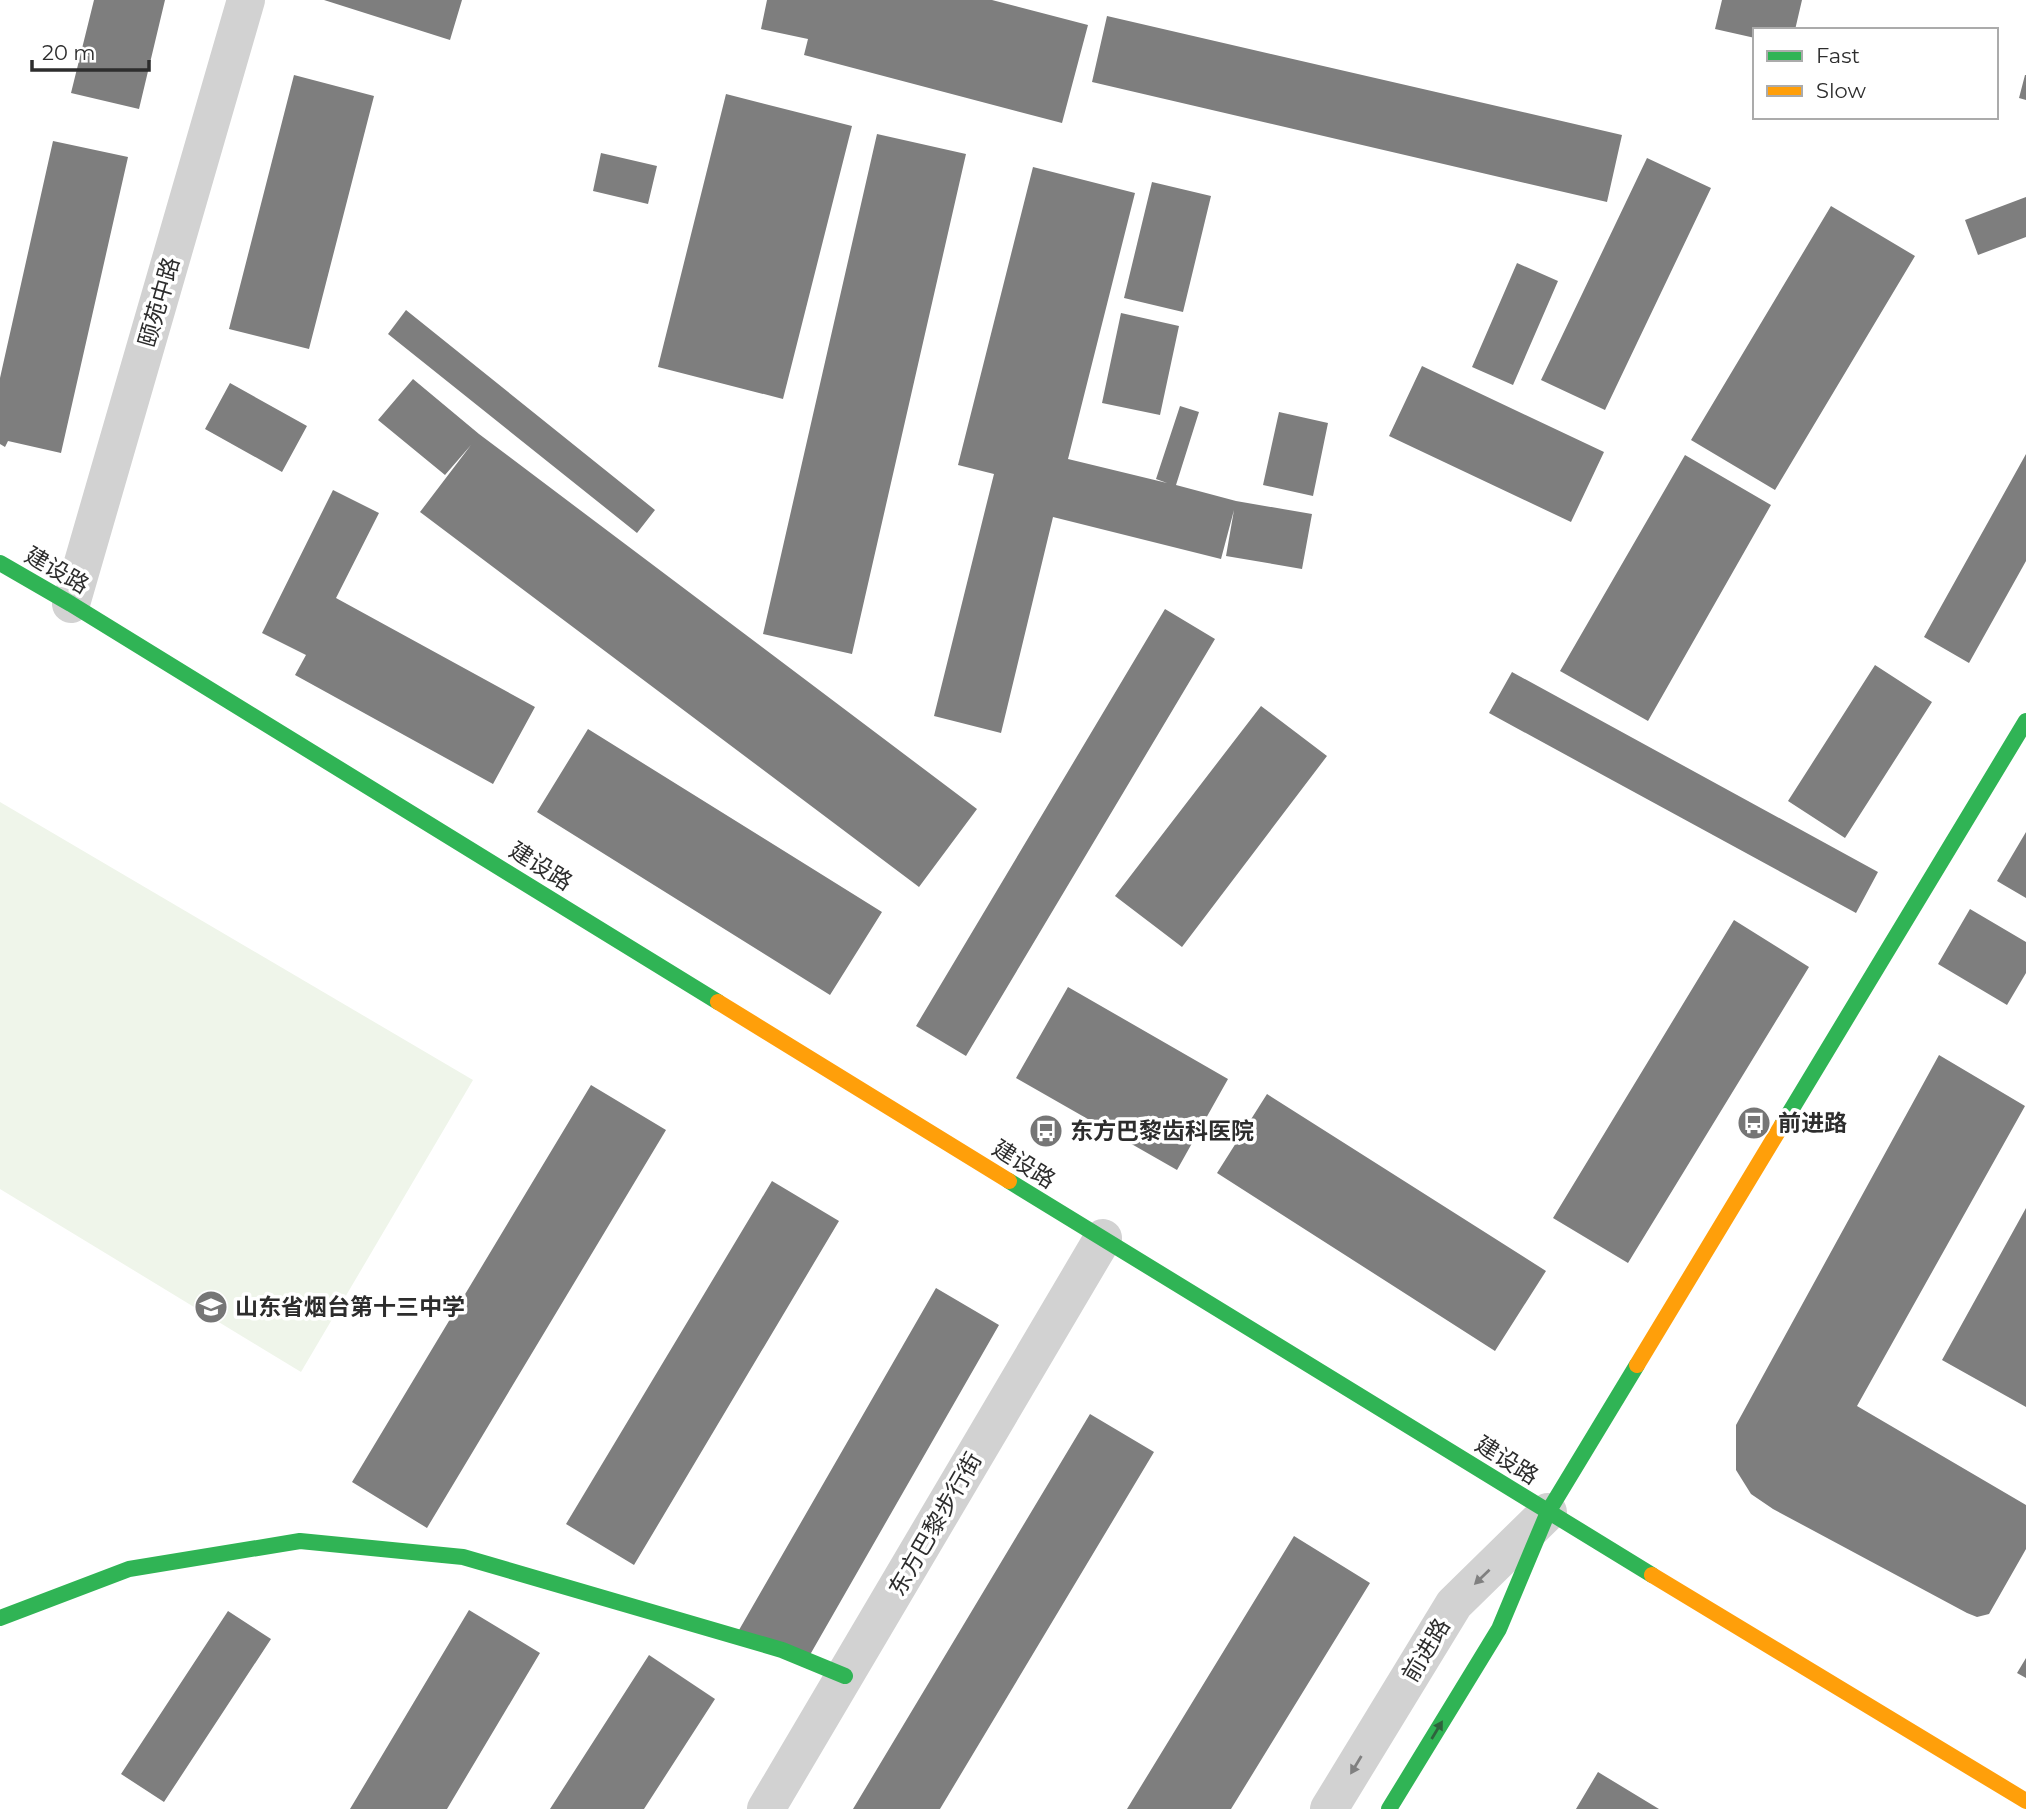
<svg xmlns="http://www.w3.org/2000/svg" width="2026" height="1809" font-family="Montserrat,'Noto Sans SC',sans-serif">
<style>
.green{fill:#eff5ea}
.building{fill:#7e7e7e}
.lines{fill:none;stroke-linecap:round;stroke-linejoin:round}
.street{stroke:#d2d2d2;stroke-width:38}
.fast{stroke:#30b455;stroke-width:16}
.slow{stroke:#ff9f0a;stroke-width:16}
.oneway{fill:#808080}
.oneway2{fill:#2e633d}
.labels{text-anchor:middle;stroke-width:7;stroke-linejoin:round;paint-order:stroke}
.street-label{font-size:23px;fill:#2d2d2d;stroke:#fff}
.poi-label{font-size:23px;font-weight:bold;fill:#2d2d2d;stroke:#fff;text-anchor:start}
</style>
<rect width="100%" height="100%" fill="#fff"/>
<path class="green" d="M0,802L473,1080L301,1372L0,1189Z"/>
<path class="building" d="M94,0H165L139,109L71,93Z
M324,0H462L450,40Z
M767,0H992L1088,25L1062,123L804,55L808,39L761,29Z
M1722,0H1802L1795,30H1755V38L1715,29Z
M1107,16L1622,135L1607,202L1092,82Z
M294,75L374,96L309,349L229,329Z
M2025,75H2026V100L2019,98Z
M726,94L852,126L783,399L658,367Z
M877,134L966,154L852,654L763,634Z
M53,141L128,157L61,453L8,441L5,447L0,444V378Z
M601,153L657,166L648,204L593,191Z
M1647,158L1711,188L1605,410L1541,380Z
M1033,167L1135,193L1068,459L1167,483L1156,479L1180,406L1199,412L1176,485L1236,501L1312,514L1302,569L1226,556L1234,510L1221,559L1053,517L1001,733L934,716L994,474L958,465Z
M1152,182L1211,196L1183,312L1124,298Z
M2026,197V237L1978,255L1965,220Z
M1831,206L1915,256L1775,490L1691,440Z
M1517,263L1558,281L1513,385L1472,367Z
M406,310L655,510L637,533L388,334Z
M1121,313L1179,326L1160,415L1102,403Z
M1422,366L1604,452L1571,522L1389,436Z
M413,379L479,434L977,809L919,887L420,512L471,445L445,475L378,420Z
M230,383L307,426L282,472L205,429Z
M1279,412L1328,423L1313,496L1263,485Z
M2026,454V561L1969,663L1924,637Z
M1685,455L1771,505L1648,721L1560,671Z
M333,490L379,513L336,598L535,707L493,784L295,675L306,655L262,633Z
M1165,609L1215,639L966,1056L916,1026Z
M1875,665L1932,702L1845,838L1788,801Z
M1512,672L1878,872L1856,913L1489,713Z
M1261,706L1327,756L1182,947L1115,896Z
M588,729L882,912L830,995L537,812Z
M2026,832V898L1997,881Z
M1970,909L2026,942V973L2007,1005L1938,964Z
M1734,920L1809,967L1628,1263L1553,1218Z
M1068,987L1228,1079L1177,1170L1016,1078Z
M1939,1055L2025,1106L1857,1406L2026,1505V1549L1989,1614L1977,1617L1967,1613L1773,1509L1751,1494L1736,1470V1425Z
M591,1085L666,1130L427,1528L352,1482Z
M1267,1094L1546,1271L1495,1351L1217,1173Z
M772,1181L839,1221L634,1565L566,1524Z
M2026,1208V1407L1942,1360Z
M936,1288L999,1325L803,1667L739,1630Z
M1090,1414L1154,1452L940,1809H853Z
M1294,1536L1370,1583L1231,1809H1127Z
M469,1610L540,1653L447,1809H350Z
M228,1611L271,1639L164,1802L121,1774Z
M649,1655L715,1699L644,1809H550Z
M2026,1658V1678L2017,1673Z
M1598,1772L1659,1809H1576Z"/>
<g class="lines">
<path class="street" d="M71,604L246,0
M766,1809L1103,1238
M1329,1809L1454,1604L1548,1512"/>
<path class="fast" d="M0,563L71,604L718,1002
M1782,1125L2026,721
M1009,1181L1652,1575
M0,1618L129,1569L300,1541L463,1557L782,1650L845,1676
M1389,1809L1499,1629L1548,1512L1637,1365"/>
<path class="slow" d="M718,1002L1009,1181
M1637,1365L1782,1125
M1652,1575L2026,1801"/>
</g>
<defs><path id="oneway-solid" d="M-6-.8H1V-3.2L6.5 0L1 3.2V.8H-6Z" transform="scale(1.75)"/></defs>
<g class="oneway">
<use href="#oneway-solid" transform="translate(1482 1577) rotate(136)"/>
<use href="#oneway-solid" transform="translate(1356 1765) rotate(121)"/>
</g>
<use class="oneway2" href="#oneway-solid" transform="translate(1437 1730) rotate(-59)"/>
<defs>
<symbol id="bus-disc" viewBox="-11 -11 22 22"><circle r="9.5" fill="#767676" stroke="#fff"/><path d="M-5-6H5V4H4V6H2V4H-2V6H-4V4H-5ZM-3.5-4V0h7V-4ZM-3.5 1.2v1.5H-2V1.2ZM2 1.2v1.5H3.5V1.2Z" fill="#fff"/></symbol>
<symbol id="school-disc" viewBox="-11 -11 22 22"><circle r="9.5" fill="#767676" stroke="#fff"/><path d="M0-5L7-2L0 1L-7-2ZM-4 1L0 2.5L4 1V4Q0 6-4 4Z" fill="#fff"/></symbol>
</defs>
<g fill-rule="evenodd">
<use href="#bus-disc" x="1735" y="1104" width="38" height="38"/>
<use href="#bus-disc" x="1027" y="1112" width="38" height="38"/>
<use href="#school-disc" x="192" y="1288" width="38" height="38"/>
</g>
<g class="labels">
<g class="street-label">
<text transform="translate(159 302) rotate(-74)" y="8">颐苑中路</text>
<text transform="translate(57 570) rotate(30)" y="8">建设路</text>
<text transform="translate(541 866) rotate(32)" y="8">建设路</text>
<text transform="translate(1024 1164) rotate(32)" y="8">建设路</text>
<text transform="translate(1507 1460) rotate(32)" y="8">建设路</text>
<text transform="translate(935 1524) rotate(-60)" y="8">东方巴黎步行街</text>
<text transform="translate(1426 1650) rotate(-59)" y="8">前进路</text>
</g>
<g class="poi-label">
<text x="1778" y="1131">前进路</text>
<text x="1070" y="1139">东方巴黎齿科医院</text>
<text x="235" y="1315">山东省烟台第十三中学</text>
</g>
</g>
<rect x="1753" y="28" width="245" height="91" fill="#ffffff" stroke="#ababab" stroke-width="2"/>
<rect x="1767" y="51" width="35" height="10" fill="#30b455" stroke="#ababab" stroke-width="2"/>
<text x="1816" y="63" font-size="21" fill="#2d2d2d">Fast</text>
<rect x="1767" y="86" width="35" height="10" fill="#ff9f0a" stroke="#ababab" stroke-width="2"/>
<text x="1816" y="98" font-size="21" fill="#2d2d2d">Slow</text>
<path d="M32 60v10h117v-10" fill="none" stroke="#2d2d2d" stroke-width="3.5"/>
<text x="42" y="60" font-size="21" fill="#2d2d2d" stroke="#ffffff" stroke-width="5" paint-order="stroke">20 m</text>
</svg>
